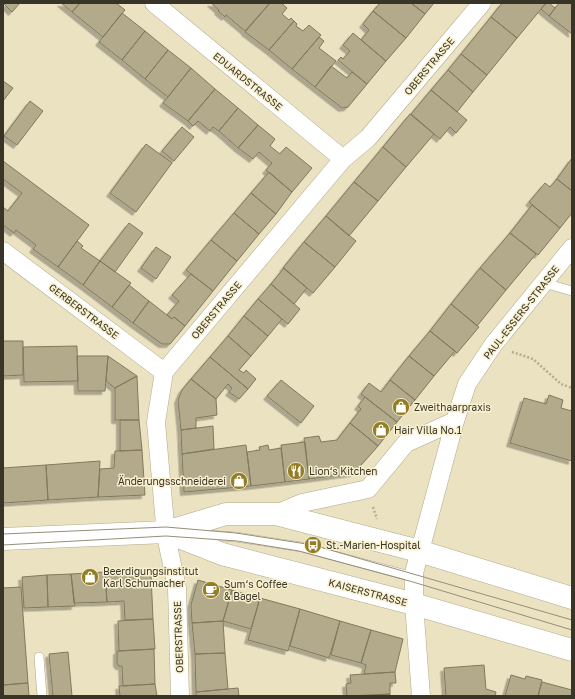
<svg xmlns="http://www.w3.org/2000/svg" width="575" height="699" font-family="'Golos Text',sans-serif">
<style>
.building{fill:#b2aa8b;stroke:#81795b;filter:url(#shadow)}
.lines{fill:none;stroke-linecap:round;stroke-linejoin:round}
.lane-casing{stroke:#b1a98a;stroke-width:10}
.street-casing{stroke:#b1a98a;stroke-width:19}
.secondary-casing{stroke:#b1a98a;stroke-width:23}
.path{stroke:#b4ac92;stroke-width:2.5;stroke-dasharray:2 2;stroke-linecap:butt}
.lane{stroke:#fff;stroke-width:9}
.street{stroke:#fff;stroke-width:18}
.secondary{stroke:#fff;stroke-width:22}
.tram{stroke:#958f78;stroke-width:1}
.labels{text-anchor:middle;stroke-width:3;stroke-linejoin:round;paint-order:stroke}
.street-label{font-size:10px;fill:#383427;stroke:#f8f0cf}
.poi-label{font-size:10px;fill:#383427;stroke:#f8f0cf;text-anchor:start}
</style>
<defs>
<filter id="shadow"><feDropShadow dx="-3.5" dy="3.5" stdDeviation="0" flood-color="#0004"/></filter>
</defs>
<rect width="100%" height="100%" fill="#ebe2c2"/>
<path class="building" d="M3,3H20L12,12Z
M61,3H80L72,12Z
M80,3H116L125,10L103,37L72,12Z
M211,3H270L245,31L226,15L225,17L218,11L219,10Z
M270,3H281L287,8L282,14L289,20L291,18L294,21L269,50L245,32Z
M380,3H411L425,14L406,38L373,11Z
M411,3H434L425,14Z
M502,3H546L517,38L491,17Z
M546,3H549L555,8L549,16L541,9Z
M559,3H572V34L549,16Z
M373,11L406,38L386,61L361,40L369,30L363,24Z
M122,13L145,31L122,60L99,42Z
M491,17L517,38L487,75L461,54Z
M294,21L297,24L296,26L303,31L309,25L321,35L292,69L269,50Z
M145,31L168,50L145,79L122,60Z
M353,33L386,61L367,84L338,60L341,57L343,59L350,51L343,45Z
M319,37L324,41L319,48L336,61L315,87L292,69Z
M168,50L191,68L168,97L145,79Z
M461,54L487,75L473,92L448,70Z
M331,66L347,78L352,72L367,84L348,107L342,108L315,87Z
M191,68L215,89L188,121L163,103Z
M448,70L473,92L457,112L431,90Z
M3,81L13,88L3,101Z
M215,89L238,108L219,131L213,127L210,131L198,121L193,126L188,121Z
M431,90L467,120L456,133L450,127L440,139L411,114Z
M30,101L43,111L17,145L4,136Z
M238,108L258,125L238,148L219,131Z
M410,114L434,134L406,167L383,147Z
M258,125L275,139L270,146L280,154L286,147L312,168L292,192L266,170L272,163L259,152L253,159L238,148Z
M182,127L194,137L174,161L162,151Z
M146,144L172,163L136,212L110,193Z
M383,147L406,167L378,201L354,182Z
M572,158V191L557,179Z
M3,161L89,225L58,267L33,249L36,245L16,230L14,233L3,225V207L8,211L22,193L3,179Z
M269,172L292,192L276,214L251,193Z
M557,179L572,191V213L560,228L529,202L545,183L550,187Z
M354,182L378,201L349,236L326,216Z
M251,193L276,214L259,234L234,213Z
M532,205L560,228L538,255L510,233Z
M234,213L259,234L237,261L211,240Z
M326,216L356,241L335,267L304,242Z
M129,223L143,233L115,272L100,261Z
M510,233L536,254L506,290L480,268Z
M211,240L237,261L213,291L186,270Z
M77,241L83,246L81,248L100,261L83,285L58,267Z
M304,242L335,267L313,293L283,268Z
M156,247L171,257L156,279L141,268Z
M100,261L131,283L112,307L83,285Z
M284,268L307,288L294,304L271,284Z
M480,268L506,290L477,326L451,304Z
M191,274L213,291L185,326L174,317L172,319L167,315L179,301L172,295Z
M271,284L300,309L288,324L258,299Z
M129,285L149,301L133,323L112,307Z
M258,299L282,319L268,336L244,316Z
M149,301L172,319L174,317L185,326L170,344H162L133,323Z
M451,304L479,327L457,353L430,331Z
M244,316L268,336L251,356L228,336Z
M430,331L455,351L434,376L409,356Z
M228,336L251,356L239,370L244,373L246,370L256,379L248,389L210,357Z
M3,341H23V375L3,376Z
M77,346L78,381L24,382L23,347Z
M77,356H108L105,391H78Z
M108,356L137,376L115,388L106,381Z
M409,356L434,376L415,400L390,380Z
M210,357L248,389L239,399L229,392L232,388L228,384L216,399L191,379Z
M137,376L139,420H115V388Z
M191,379L216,399L217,415L196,418V428L181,430L178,400L182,390Z
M281,380L314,406L301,423L267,396Z
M390,380L415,400L397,422L361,394L369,383L381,392Z
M549,395L563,400L561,408L572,411V461L510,443L524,398L546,404Z
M365,397L397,422L378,446L350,423L361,409L358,406Z
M120,420H139L142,450L120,451Z
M350,423L378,446L354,473L309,479L304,438L319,436L321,442L337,440Z
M213,426L214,449L182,454L181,430Z
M305,442L309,479L285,482L281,445Z
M246,445L251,486L184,492L182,454Z
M268,445L269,450L281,448L285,482L251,486L247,452L260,450L259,447Z
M142,450L145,495L98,497L100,469L114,468L115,451Z
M100,461L98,497L48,500L46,465Z
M46,465L48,500L3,503V468Z
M128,571L129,577L151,575L153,619L125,620L124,601L107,602L105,572Z
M105,572L107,602L74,603L71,574Z
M71,574L75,606L48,607L47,575Z
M47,575L48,607L24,608L22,577Z
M198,580L232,590L223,621L192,623L191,605Z
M21,587L28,683L3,685V588Z
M232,590L260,598L251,629L223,621Z
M260,598L300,609L288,651L248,640Z
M300,609L340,621L329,658L290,646Z
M153,619L155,649L119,651L118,621Z
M223,621L225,653L195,654L192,623Z
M340,621L371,630L361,663L331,655Z
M371,630L403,639L395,672L364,674L366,665L361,663Z
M154,649L155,684L123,686L122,666H119L117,663V651Z
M68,652L72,696H53L49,654Z
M225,653L228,689L196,692L195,654Z
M484,665L486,689L496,692L495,696H446L444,668Z
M395,672L396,683H390V694L347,696L346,684L351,683L350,675Z
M511,675L525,679L526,676L542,680L538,696H505Z
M542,682L572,690L571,696H538Z
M28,683L29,696H3V685Z
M155,684L157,696H120L119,686Z
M238,688L239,696H196V692Z
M390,694V696H367Z"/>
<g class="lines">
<defs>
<path id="lane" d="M544,283L572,291
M191,534L236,537L301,547L414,577
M39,657L42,696"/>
<path id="street" d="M154,3L343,159
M3,251L164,372
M276,514L302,503L368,489L406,443L455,421
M180,696L177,588L166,536L156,422L164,372L343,159L368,138L482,3
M421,696L414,604V573L455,421L467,384L493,345L572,248"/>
<path id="secondary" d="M166,532L222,554L414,604L572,650
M3,539L166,532L226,514H276L419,551L572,598"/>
</defs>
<use href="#lane" class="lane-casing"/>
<use href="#street" class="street-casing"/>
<use href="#secondary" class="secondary-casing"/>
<path class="path" d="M512,352L533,359L561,384L572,388
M373,507L377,519"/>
<use href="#lane" class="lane"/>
<use href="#street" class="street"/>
<use href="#secondary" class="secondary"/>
<path class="tram" d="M3,534L166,527L236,533L313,545L572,620
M3,545L166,536L237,541L299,551L413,582L572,630"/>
</g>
<defs>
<symbol id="shop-disc" viewBox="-11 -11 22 22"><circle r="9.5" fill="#947e25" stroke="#f8f0cf"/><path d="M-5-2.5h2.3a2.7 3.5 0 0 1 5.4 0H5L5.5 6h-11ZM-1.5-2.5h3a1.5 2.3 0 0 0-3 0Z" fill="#fff"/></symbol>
<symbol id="restaurant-disc" viewBox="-11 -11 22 22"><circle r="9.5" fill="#947e25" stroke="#f8f0cf"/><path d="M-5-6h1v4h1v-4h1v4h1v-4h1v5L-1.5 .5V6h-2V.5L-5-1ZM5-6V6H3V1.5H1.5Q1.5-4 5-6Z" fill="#fff"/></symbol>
<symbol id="bus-disc" viewBox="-11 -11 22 22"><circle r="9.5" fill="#947e25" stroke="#f8f0cf"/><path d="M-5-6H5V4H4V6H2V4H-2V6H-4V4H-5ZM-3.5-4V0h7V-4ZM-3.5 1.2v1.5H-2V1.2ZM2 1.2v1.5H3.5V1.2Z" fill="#fff"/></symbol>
<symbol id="cafe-disc" viewBox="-11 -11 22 22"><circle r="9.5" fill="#947e25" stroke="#f8f0cf"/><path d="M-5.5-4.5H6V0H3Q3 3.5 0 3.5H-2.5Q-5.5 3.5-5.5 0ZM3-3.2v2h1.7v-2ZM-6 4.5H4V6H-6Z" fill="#fff"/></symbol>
</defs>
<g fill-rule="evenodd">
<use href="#shop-disc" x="391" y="397" width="20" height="20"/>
<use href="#shop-disc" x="371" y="420" width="20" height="20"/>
<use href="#restaurant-disc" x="286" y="461" width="20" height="20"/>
<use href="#shop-disc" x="229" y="471" width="20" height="20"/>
<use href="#bus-disc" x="303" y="535" width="20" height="20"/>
<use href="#shop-disc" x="80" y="567" width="20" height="20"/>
<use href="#cafe-disc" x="201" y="580" width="20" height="20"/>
</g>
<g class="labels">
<g class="street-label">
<text transform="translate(429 66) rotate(-50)" y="4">OBERSTRASSE</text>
<text transform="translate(248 81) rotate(39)" y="4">EDUARDSTRASSE</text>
<text transform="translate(216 310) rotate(-50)" y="4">OBERSTRASSE</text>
<text transform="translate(84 311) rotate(37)" y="4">GERBERSTRASSE</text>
<text transform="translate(521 312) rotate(-52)" y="4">PAUL-ESSERS-STRASSE</text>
<text transform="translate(368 592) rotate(15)" y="4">KAISERSTRASSE</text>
<text transform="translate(178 637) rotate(-92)" y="4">OBERSTRASSE</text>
</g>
<g class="poi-label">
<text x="414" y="411">Zweithaarpraxis</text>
<text x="394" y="434">Hair Villa No.1</text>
<text x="309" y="475">Lion‘s Kitchen</text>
<text x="226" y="485" text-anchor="end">Änderungsschneiderei</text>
<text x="326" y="549">St.-Marien-Hospital</text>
<text x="103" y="575">Beerdigungsinstitut<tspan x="103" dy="12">Karl Schumacher</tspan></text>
<text x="224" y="588">Sum‘s Coffee<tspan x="224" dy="12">&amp; Bagel</tspan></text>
</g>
</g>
<rect width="575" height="699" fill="none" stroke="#383427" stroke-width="8"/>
</svg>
